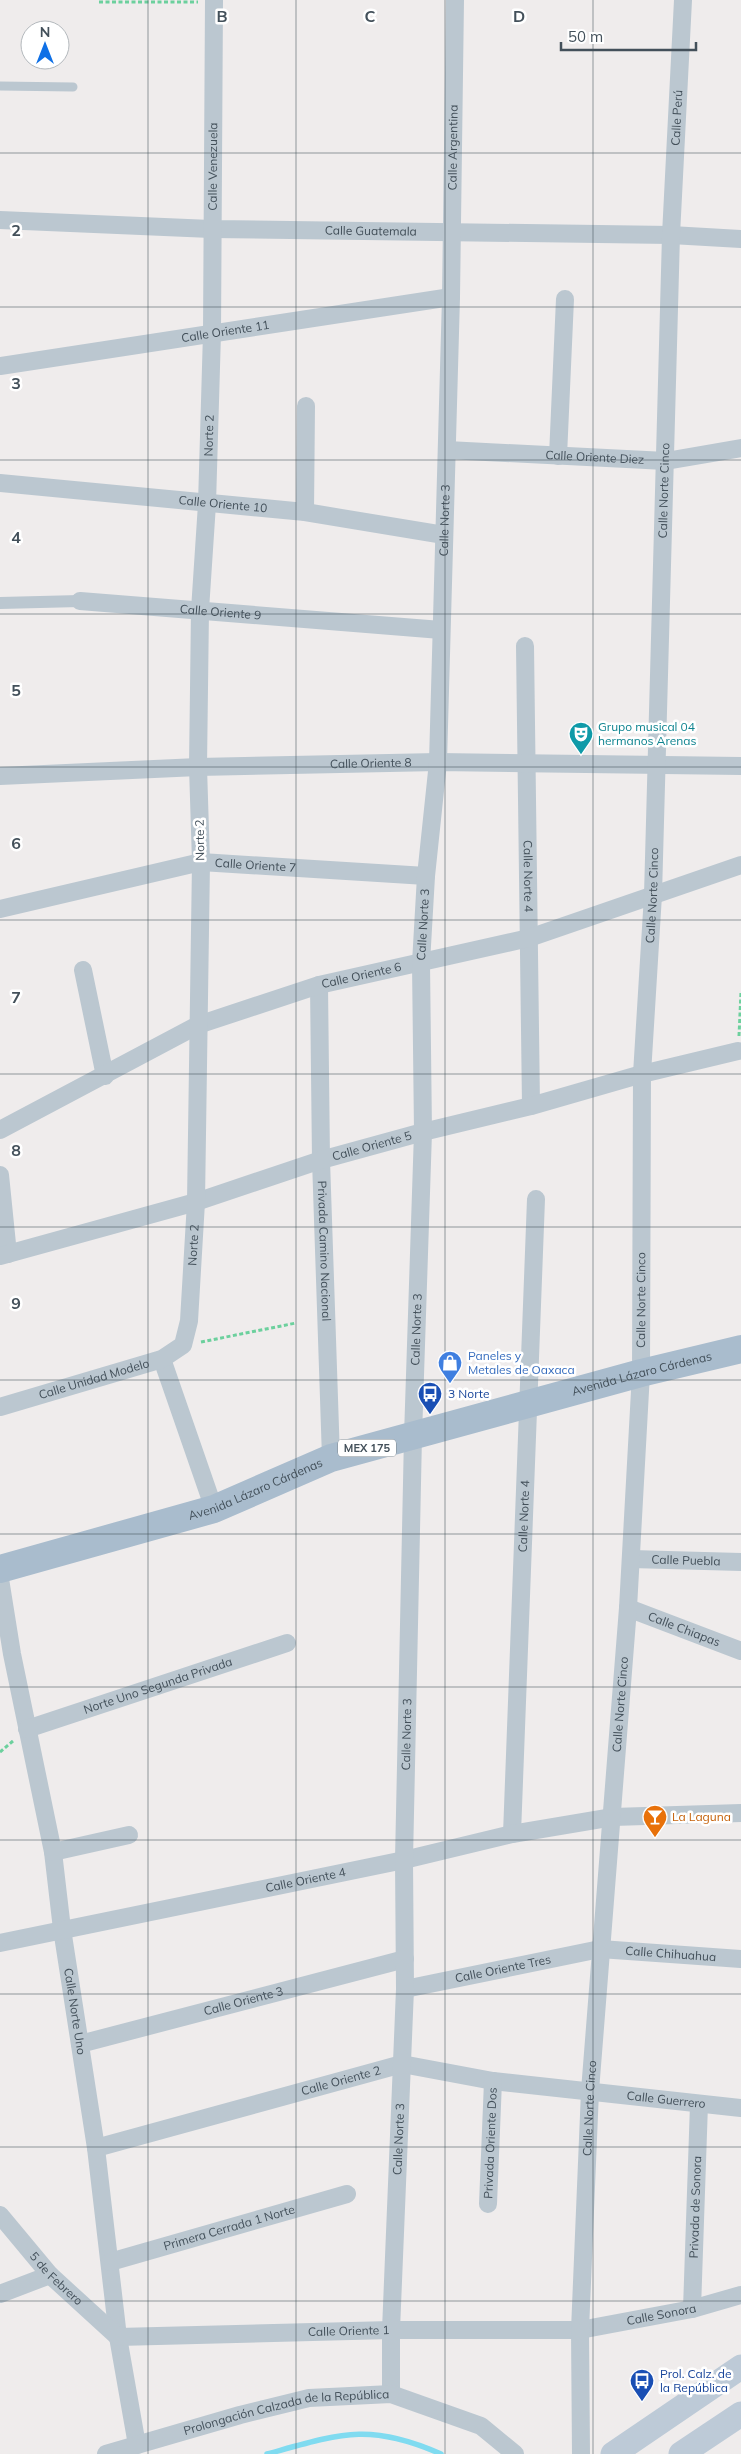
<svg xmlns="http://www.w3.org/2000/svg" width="741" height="2454" font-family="Mulish,sans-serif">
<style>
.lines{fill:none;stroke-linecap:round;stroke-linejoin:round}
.stream{stroke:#80dbf0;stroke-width:5.5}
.path{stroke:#6cd09d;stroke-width:3;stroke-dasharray:4 2.5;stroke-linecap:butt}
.service{stroke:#bbc7d0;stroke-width:9}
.pedestrian{stroke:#bbc7d0;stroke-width:12}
.minor{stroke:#bbc7d0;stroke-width:18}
.secondary{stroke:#bdcad7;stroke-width:25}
.primary{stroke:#a9bccd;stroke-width:28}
.grid{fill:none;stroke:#43505a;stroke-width:1;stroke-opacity:0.55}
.labels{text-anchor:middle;stroke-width:5;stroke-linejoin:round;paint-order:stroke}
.shield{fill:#fff;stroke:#7b848c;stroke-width:1}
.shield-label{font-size:11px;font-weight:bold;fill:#43505a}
.street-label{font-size:12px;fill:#43505a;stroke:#fff}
.culture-label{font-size:12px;fill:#0d838f;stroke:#fff;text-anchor:start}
.shop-label{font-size:12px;fill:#366cbe;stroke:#fff;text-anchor:start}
.transit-label{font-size:12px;fill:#164399;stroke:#fff;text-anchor:start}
.food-label{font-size:12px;fill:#c56008;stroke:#fff;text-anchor:start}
.grid-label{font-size:16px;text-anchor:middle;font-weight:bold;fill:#43505a;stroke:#fff;stroke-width:5;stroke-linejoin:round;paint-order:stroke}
</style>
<rect width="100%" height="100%" fill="#efecec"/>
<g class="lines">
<path class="stream" d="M267,2454C339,2434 369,2422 441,2454"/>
<path class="path" d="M99,2H198
M739,1036L741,992
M201,1342L296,1323
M0,1752L13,1741"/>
<path class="service" d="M0,86L73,87"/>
<path class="pedestrian" d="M0,603L80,601"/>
<g class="minor">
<path id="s1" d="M0,220L211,229L671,235L741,239"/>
<path id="s2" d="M0,366L451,297"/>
<path id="s3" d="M447,450L666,461L741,448"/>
<path d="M558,456L565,299"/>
<path id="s4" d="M0,483L305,512L444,535"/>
<path d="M305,512L306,406"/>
<path id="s5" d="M80,601L441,630"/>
<path id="s6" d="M525,646L531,1106"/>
<path id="s7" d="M0,776L198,767L438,762L741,766"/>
<path id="s8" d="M0,909L201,862L426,876"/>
<path d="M83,970L105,1076"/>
<path id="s9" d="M319,985L321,1160L331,1458"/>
<path id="s10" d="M0,1130L198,1025L319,985L529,938L741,865"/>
<path d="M0,1175L8,1254"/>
<path id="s11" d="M0,1256L196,1202L321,1160L423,1132L531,1106L642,1074L738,1051"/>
<path d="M162,1359L214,1509"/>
<path id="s12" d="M0,1407L162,1359L183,1345L189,1321L196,1202L201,862L198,767L200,610L207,504L212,333L214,0"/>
<path id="s13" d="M631,1559L741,1562"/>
<path id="s14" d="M0,1579L12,1654L53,1852L62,1929L96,2148L118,2337L137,2445"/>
<path id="s15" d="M628,1608L741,1651"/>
<path id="s16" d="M27,1729L287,1643"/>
<path id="s17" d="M512,1834L536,1199"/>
<path d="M53,1852L129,1835"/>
<path id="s18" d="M0,1943L404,1860L512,1834L613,1817L741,1813"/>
<path id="s19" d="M405,1989L600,1949L741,1959"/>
<path id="s20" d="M80,2044L405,1959"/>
<path id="s21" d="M96,2148L402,2064L493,2081L741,2108"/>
<path id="s22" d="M488,2204L493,2081"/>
<path id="s23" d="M0,2215L50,2275L118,2337L391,2330H580L692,2309L741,2295"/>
<path id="s24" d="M110,2262L347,2194"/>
<path d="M0,2294L50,2275"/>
<path id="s25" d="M692,2309L699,2104"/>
<path id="s26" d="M391,2394V2330L405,1989L404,1860L413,1436L423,1132L421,963L426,876L438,762L451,297L455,0"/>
<path id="s27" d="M106,2454L240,2415L309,2398L391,2394L481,2426L515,2454"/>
<path id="s28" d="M581,2454L580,2330L590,2091L628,1608L641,1373L642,1074L653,895L671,235L683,0"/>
</g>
<path class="secondary" d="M613,2454L741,2367
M681,2454L741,2414"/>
<path class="primary" id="s29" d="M0,1569L214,1509L331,1458L641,1373L741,1349"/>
</g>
<path class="grid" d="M148,0V2454M296,0V2454M445,0V2454M593,0V2454M0,153H741M0,307H741M0,460H741M0,614H741M0,767H741M0,920H741M0,1074H741M0,1227H741M0,1380H741M0,1534H741M0,1687H741M0,1840H741M0,1994H741M0,2147H741M0,2301H741"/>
<defs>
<symbol id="theatre-pin" viewBox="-11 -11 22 30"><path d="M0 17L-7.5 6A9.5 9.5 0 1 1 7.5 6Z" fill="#0f9aa8" stroke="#fff"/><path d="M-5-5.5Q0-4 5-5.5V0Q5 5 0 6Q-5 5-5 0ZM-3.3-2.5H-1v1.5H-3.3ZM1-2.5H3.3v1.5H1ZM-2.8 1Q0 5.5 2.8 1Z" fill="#fff"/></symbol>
<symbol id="shop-pin" viewBox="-11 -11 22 30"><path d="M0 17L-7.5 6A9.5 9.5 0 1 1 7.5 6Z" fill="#3f7fe0" stroke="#fff"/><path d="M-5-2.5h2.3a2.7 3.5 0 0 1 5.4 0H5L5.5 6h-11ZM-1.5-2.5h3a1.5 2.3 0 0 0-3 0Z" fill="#fff"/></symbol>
<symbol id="bus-pin" viewBox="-11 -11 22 30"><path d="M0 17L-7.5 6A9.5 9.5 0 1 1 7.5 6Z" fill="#1a4fb4" stroke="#fff"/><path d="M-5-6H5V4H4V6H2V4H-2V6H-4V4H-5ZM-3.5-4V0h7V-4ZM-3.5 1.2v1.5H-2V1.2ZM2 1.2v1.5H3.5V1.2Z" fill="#fff"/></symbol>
<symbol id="bar-pin" viewBox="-11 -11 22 30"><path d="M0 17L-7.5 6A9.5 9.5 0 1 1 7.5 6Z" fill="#e8710a" stroke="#fff"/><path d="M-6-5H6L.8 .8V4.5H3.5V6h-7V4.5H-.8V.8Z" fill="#fff"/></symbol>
</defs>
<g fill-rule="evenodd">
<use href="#theatre-pin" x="567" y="720" width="28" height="38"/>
<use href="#shop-pin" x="436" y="1349" width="28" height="38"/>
<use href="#bus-pin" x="416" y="1380" width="28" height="38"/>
<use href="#bar-pin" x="641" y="1803" width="28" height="38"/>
<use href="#bus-pin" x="628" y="2367" width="28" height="38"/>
</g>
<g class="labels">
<rect class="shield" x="338" y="1439.5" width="58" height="17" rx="4"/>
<g class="shield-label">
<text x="367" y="1452">MEX 175</text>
</g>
<g class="street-label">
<text dy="4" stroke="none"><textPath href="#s28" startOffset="2339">Calle Perú</textPath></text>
<text dy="4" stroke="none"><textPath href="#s26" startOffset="2248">Calle Argentina</textPath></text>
<text dy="4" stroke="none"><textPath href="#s12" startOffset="1374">Calle Venezuela</textPath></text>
<text dy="4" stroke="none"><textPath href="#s1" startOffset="371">Calle Guatemala</textPath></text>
<text dy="4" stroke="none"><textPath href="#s2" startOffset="228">Calle Oriente 11</textPath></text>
<text dy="4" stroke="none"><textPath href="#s12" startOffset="1105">Norte 2</textPath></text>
<text dy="4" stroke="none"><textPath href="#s3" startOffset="148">Calle Oriente Diez</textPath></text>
<text dy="4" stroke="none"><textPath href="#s28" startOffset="1966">Calle Norte Cinco</textPath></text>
<text dy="4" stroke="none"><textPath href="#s4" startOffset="224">Calle Oriente 10</textPath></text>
<text dy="4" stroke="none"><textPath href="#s26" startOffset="1875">Calle Norte 3</textPath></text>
<text dy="4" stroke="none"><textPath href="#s5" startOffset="141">Calle Oriente 9</textPath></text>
<text dy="4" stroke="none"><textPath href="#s7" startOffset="371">Calle Oriente 8</textPath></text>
<text transform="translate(200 840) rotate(-91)" y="4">Norte 2</text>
<text dy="4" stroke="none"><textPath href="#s8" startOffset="261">Calle Oriente 7</textPath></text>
<text dy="4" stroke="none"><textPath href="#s6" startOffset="230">Calle Norte 4</textPath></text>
<text dy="4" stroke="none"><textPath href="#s28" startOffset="1561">Calle Norte Cinco</textPath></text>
<text dy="4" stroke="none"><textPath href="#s26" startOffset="1470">Calle Norte 3</textPath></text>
<text dy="4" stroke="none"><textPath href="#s10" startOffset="395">Calle Oriente 6</textPath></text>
<text dy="4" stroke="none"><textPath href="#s11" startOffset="388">Calle Oriente 5</textPath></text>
<text dy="4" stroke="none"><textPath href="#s12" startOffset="295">Norte 2</textPath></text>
<text dy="4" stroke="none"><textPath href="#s9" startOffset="266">Privada Camino Nacional</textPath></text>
<text dy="4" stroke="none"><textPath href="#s28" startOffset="1156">Calle Norte Cinco</textPath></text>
<text dy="4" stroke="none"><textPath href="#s26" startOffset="1065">Calle Norte 3</textPath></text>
<text dy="4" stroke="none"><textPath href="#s29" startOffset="672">Avenida Lázaro Cárdenas</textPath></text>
<text dy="4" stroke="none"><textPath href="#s12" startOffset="98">Calle Unidad Modelo</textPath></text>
<text dy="4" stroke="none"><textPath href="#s29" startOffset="268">Avenida Lázaro Cárdenas</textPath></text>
<text dy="4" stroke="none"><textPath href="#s17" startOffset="318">Calle Norte 4</textPath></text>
<text dy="4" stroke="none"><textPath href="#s13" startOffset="55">Calle Puebla</textPath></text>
<text dy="4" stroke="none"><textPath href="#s15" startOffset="60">Calle Chiapas</textPath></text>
<text dy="4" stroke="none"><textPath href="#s16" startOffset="138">Norte Uno Segunda Privada</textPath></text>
<text dy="4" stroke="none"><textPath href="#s28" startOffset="751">Calle Norte Cinco</textPath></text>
<text dy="4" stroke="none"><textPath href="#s26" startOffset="660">Calle Norte 3</textPath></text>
<text dy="4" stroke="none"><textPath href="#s18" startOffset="312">Calle Oriente 4</textPath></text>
<text dy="4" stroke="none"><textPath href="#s19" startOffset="270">Calle Chihuahua</textPath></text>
<text dy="4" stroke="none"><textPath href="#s19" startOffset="100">Calle Oriente Tres</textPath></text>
<text dy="4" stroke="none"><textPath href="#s20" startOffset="169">Calle Oriente 3</textPath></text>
<text dy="4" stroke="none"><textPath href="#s14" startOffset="439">Calle Norte Uno</textPath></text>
<text dy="4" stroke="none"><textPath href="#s21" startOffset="254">Calle Oriente 2</textPath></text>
<text dy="4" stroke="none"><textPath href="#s21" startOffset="584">Calle Guerrero</textPath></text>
<text dy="4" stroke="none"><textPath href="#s28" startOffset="346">Calle Norte Cinco</textPath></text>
<text dy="4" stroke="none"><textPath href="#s26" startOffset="255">Calle Norte 3</textPath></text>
<text dy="4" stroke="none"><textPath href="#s22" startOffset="61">Privada Oriente Dos</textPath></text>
<text dy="4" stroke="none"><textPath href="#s25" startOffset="102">Privada de Sonora</textPath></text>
<text dy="4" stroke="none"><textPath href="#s24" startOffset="124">Primera Cerrada 1 Norte</textPath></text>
<text dy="4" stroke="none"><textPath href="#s23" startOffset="85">5 de Febrero</textPath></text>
<text dy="4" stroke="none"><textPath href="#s23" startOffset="715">Calle Sonora</textPath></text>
<text dy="4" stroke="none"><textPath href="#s23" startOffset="401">Calle Oriente 1</textPath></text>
<text dy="4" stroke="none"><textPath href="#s27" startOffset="186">Prolongación Calzada de la República</textPath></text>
</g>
<g class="culture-label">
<text x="598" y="731">Grupo musical 04<tspan x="598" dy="14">hermanos Arenas</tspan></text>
</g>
<g class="shop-label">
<text x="468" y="1360">Paneles y<tspan x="468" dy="14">Metales de Oaxaca</tspan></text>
</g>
<g class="transit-label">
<text x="448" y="1398">3 Norte</text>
<text x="660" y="2378">Prol. Calz. de<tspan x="660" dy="14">la República</tspan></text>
</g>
<g class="food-label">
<text x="672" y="1821">La Laguna</text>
</g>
</g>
<g class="grid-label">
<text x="222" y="22">B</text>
<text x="370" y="22">C</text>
<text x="519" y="22">D</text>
<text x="16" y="236">2</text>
<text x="16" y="389">3</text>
<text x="16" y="543">4</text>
<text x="16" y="696">5</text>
<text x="16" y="849">6</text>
<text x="16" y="1003">7</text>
<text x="16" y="1156">8</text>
<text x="16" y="1309">9</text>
</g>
<g transform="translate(45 45)"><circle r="24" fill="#ffffff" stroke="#b4b9bd"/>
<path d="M0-4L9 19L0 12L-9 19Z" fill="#0f70e6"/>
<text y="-8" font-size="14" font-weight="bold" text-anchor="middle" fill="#43505a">N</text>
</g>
<path d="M561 42v8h135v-8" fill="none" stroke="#43505a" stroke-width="2.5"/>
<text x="568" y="42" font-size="15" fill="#43505a" stroke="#ffffff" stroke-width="4" paint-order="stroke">50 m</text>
</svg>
